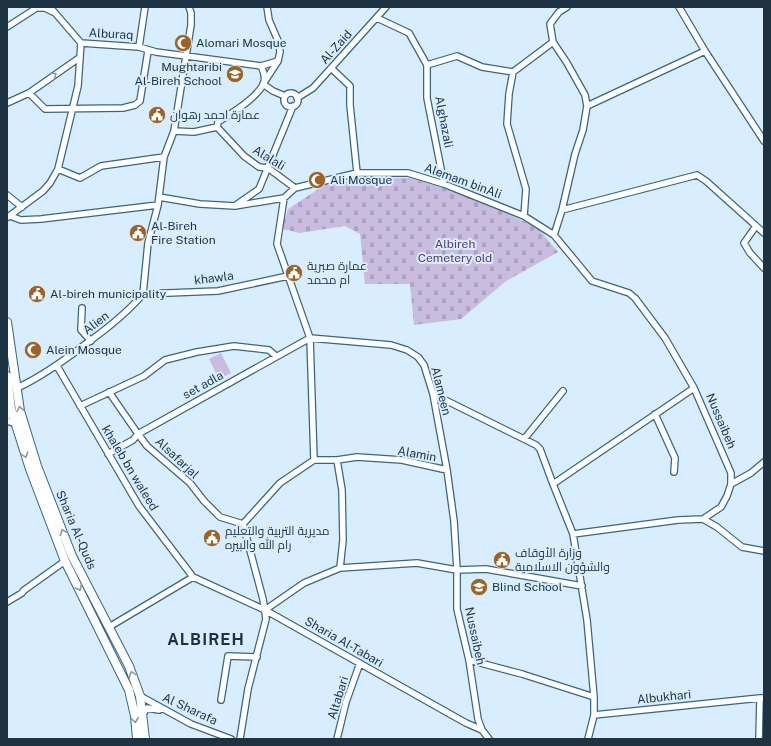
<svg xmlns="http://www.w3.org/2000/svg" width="771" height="746" font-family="'Public Sans',Cairo,sans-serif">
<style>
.grass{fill:#c9bcdf}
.cemetery{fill:url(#cemetery-stones)}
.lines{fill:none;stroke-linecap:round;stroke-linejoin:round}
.street-casing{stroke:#35668b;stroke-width:8}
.secondary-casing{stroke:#35668b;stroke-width:10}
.street{stroke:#fff;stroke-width:5.5}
.secondary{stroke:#fff;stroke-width:8}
.oneway{stroke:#8e98a0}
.labels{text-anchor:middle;stroke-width:4;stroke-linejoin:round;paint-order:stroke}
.street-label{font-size:12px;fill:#1d3242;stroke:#d8edfd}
.poi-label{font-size:12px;fill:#1d3242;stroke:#d8edfd;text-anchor:start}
.park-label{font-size:12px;fill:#58397d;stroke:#d8edfd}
.district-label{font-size:16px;font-weight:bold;letter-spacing:1px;fill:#1d3242;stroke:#d8edfd}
</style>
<defs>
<pattern id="cemetery-stones" width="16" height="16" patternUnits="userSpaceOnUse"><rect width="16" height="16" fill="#c9bcdf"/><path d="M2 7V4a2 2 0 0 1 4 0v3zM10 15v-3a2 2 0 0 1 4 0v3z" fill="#aca2c1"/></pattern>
</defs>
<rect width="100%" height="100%" fill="#d8edfd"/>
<path class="grass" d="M221,353L231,373L219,379L209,359Z"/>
<path class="cemetery" d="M410,178L469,196L538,228L558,252L506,281L461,319L414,325L410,284H365L360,234L345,226L300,233L282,229L288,209L326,184L362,179Z"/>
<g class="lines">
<defs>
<path id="street" d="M50,7L81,43L139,47L156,52L261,66L278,61
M267,7L269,20L279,43L280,52L278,61L263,84L273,91L285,96
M567,7L559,12L550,24L553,42L567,63L585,95L587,106L583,130L575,154L562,210L554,235L592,281L629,293L635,298L665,338L694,388L731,473V484L727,496L721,507L703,519L678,520L573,534
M679,7L705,51L764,141
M36,8H45L53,12
M377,18L409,33L427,65V98L444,184
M7,27L38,7
M81,43L78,86L58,169L80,178L101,166L164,157
M139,47L145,7
M427,65L457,56L482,67L513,72L553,42
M331,68L350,86V105L357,173
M513,72L509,94L507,124L526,189L524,216
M29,93L45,109L123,108L135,105L140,101L148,51
M284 100a7 7 0 1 1 14 0a7 7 0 1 1-14 0Z
M297,98L313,88L323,77L386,7
M7,103L29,93L79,58
M587,106L705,51
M217,127L218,122C233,112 254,100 263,85C266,79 264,72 261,66
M174,131L194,132L217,127L244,156L259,167L268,168L295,188
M7,195L22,207
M159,197L200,204L235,206L284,198L295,188L357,173H408L444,184L524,216L554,235
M284,198L277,244L310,338L314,460
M236,205L259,189L293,106
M562,210L697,175L706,181L764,233
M10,216L21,220L41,219L158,205
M8,217L43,191L50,183L58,169
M756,226L744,243L750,253L764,268
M143,294L148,243L158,205L164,157L174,131L191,25V13L189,7
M143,294L218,291L288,276
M82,308L81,330L91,341
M310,338L391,345L407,350L418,357L424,365L433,394L447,470L454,521L457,570V609L469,660L478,719L482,730L489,739
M57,366L139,506L193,577L265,610L466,723L482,730
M17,388C43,376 65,360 87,343C108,328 127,313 143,294
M109,392L138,434L147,446L190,483L204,501L220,517L243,524
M433,394L536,445L540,449L553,484
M80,406L144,376L165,360L197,352L234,346L269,350L276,356
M655,414L675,458L674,472
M7,417L11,409
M7,421L16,424
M525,438L563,391
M108,454L133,440L138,434L310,338
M337,460L342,490L343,540L340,568
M731,484L751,473L764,462
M703,519L717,527L742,547L764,551
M7,602L22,593L23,591L65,561
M265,610L304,583L340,568L417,563L457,570L486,569L582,586
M109,627L193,577
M469,660L522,674L594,697
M140,696L191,724L231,739
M221,700L228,656L257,657
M143,714L147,708L159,710
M594,715V697L587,620L573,534L553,484L694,388
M240,739L248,689L266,619L263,599L243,524L280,483L314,460H337L357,457L402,460L447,470
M337,739L346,702L360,663
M588,739L594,715L760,698
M759,739L760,698H764"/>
<path id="secondary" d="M7,322L20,411L37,466L72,556L129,666L140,696L145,739
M7,376L11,409L30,469L65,561L129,690L135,716L137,739"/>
</defs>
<use href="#street" class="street-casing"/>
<use href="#secondary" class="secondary-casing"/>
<use href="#street" class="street"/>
<use href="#secondary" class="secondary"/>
</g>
<defs><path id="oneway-chevron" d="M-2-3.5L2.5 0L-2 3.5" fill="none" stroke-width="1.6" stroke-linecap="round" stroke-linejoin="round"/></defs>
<g class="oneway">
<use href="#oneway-chevron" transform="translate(54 75) rotate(-35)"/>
<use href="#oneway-chevron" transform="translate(20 409) rotate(-101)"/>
<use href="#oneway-chevron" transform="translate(25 455) rotate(73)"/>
<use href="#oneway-chevron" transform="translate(63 532) rotate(-112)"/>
<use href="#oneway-chevron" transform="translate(79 588) rotate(63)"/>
<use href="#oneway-chevron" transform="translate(132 674) rotate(-110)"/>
<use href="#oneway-chevron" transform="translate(135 720) rotate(83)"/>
</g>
<defs>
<symbol id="mosque-disc" viewBox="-11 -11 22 22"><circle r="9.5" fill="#9e6224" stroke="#d8edfd"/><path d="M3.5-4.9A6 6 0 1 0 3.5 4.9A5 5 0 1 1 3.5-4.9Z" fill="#fff"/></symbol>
<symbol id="school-disc" viewBox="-11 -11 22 22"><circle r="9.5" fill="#9e6224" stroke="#d8edfd"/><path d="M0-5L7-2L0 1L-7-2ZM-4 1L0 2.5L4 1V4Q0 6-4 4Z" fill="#fff"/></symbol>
<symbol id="civic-disc" viewBox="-11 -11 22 22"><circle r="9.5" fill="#9e6224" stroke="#d8edfd"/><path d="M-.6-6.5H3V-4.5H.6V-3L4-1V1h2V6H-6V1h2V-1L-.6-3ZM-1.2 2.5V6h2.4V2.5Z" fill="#fff"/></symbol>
</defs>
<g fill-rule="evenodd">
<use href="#mosque-disc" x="173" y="33" width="20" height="20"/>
<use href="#school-disc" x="225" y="64" width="20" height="20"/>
<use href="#civic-disc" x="147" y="105" width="20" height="20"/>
<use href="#mosque-disc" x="307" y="170" width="20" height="20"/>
<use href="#civic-disc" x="128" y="223" width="20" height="20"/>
<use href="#civic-disc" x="284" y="263" width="20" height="20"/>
<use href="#civic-disc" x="27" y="284" width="20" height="20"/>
<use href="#mosque-disc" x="23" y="340" width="20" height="20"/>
<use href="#civic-disc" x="202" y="528" width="20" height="20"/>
<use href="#civic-disc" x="492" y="550" width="20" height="20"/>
<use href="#school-disc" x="469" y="577" width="20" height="20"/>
</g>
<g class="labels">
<g class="street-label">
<text transform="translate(111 34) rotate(3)" y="4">Alburaq</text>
<text transform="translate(336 47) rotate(-48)" y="4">Al-Zaid</text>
<text transform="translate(444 122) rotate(79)" y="4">Alghazali</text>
<text transform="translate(269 158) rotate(31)" y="4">Alalali</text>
<text transform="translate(463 181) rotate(20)" y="4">Alemam binAli</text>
<text transform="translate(214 278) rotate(-7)" y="4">khawla</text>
<text transform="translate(96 323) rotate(-38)" y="4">Alien</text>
<text transform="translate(203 385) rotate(-29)" y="4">set adla</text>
<text transform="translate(441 391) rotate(76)" y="4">Alameen</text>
<text transform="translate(721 421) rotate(67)" y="4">Nussaibeh</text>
<text transform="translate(417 454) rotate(10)" y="4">Alamin</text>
<text transform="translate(177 458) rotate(43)" y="4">Alsafarjal</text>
<text transform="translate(130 468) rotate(59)" y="4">khaleb bn waleed</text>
<text transform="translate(76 530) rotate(67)" y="4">Sharia Al-Quds</text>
<text transform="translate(475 636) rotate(78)" y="4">Nussaibeh</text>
<text transform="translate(344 642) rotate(30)" y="4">Sharia Al-Tabari</text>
<text transform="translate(664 697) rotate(-6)" y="4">Albukhari</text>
<text transform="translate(338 698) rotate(-73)" y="4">Altabari</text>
<text transform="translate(190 709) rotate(25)" y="4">Al Sharafa</text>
</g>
<g class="poi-label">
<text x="196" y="47">Alomari Mosque</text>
<text x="222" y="71" text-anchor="end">Mughtaribi<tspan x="222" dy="14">Al-Bireh School</tspan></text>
<text x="170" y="119">عمارة احمد رهوان</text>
<text x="330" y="184">Ali Mosque</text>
<text x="151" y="230">Al-Bireh<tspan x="151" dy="14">Fire Station</tspan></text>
<text x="307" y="270">عمارة صبرية<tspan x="307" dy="14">ام محمد</tspan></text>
<text x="50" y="298">Al-bireh municipality</text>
<text x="46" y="354">Alein Mosque</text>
<text x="225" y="535">مديرية التربية والتعليم<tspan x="225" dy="14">رام الله والبيره</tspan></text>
<text x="515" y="557">وزارة الأوقاف<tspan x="515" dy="14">والشؤون الاسلامية</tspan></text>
<text x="492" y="591">Blind School</text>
</g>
<g class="park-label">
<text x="455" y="248">Albireh<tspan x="455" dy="14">Cemetery old</tspan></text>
</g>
<g class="district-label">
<text x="206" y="645">ALBIREH</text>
</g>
</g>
<rect width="771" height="746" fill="none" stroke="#1d3242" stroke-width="16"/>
</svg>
